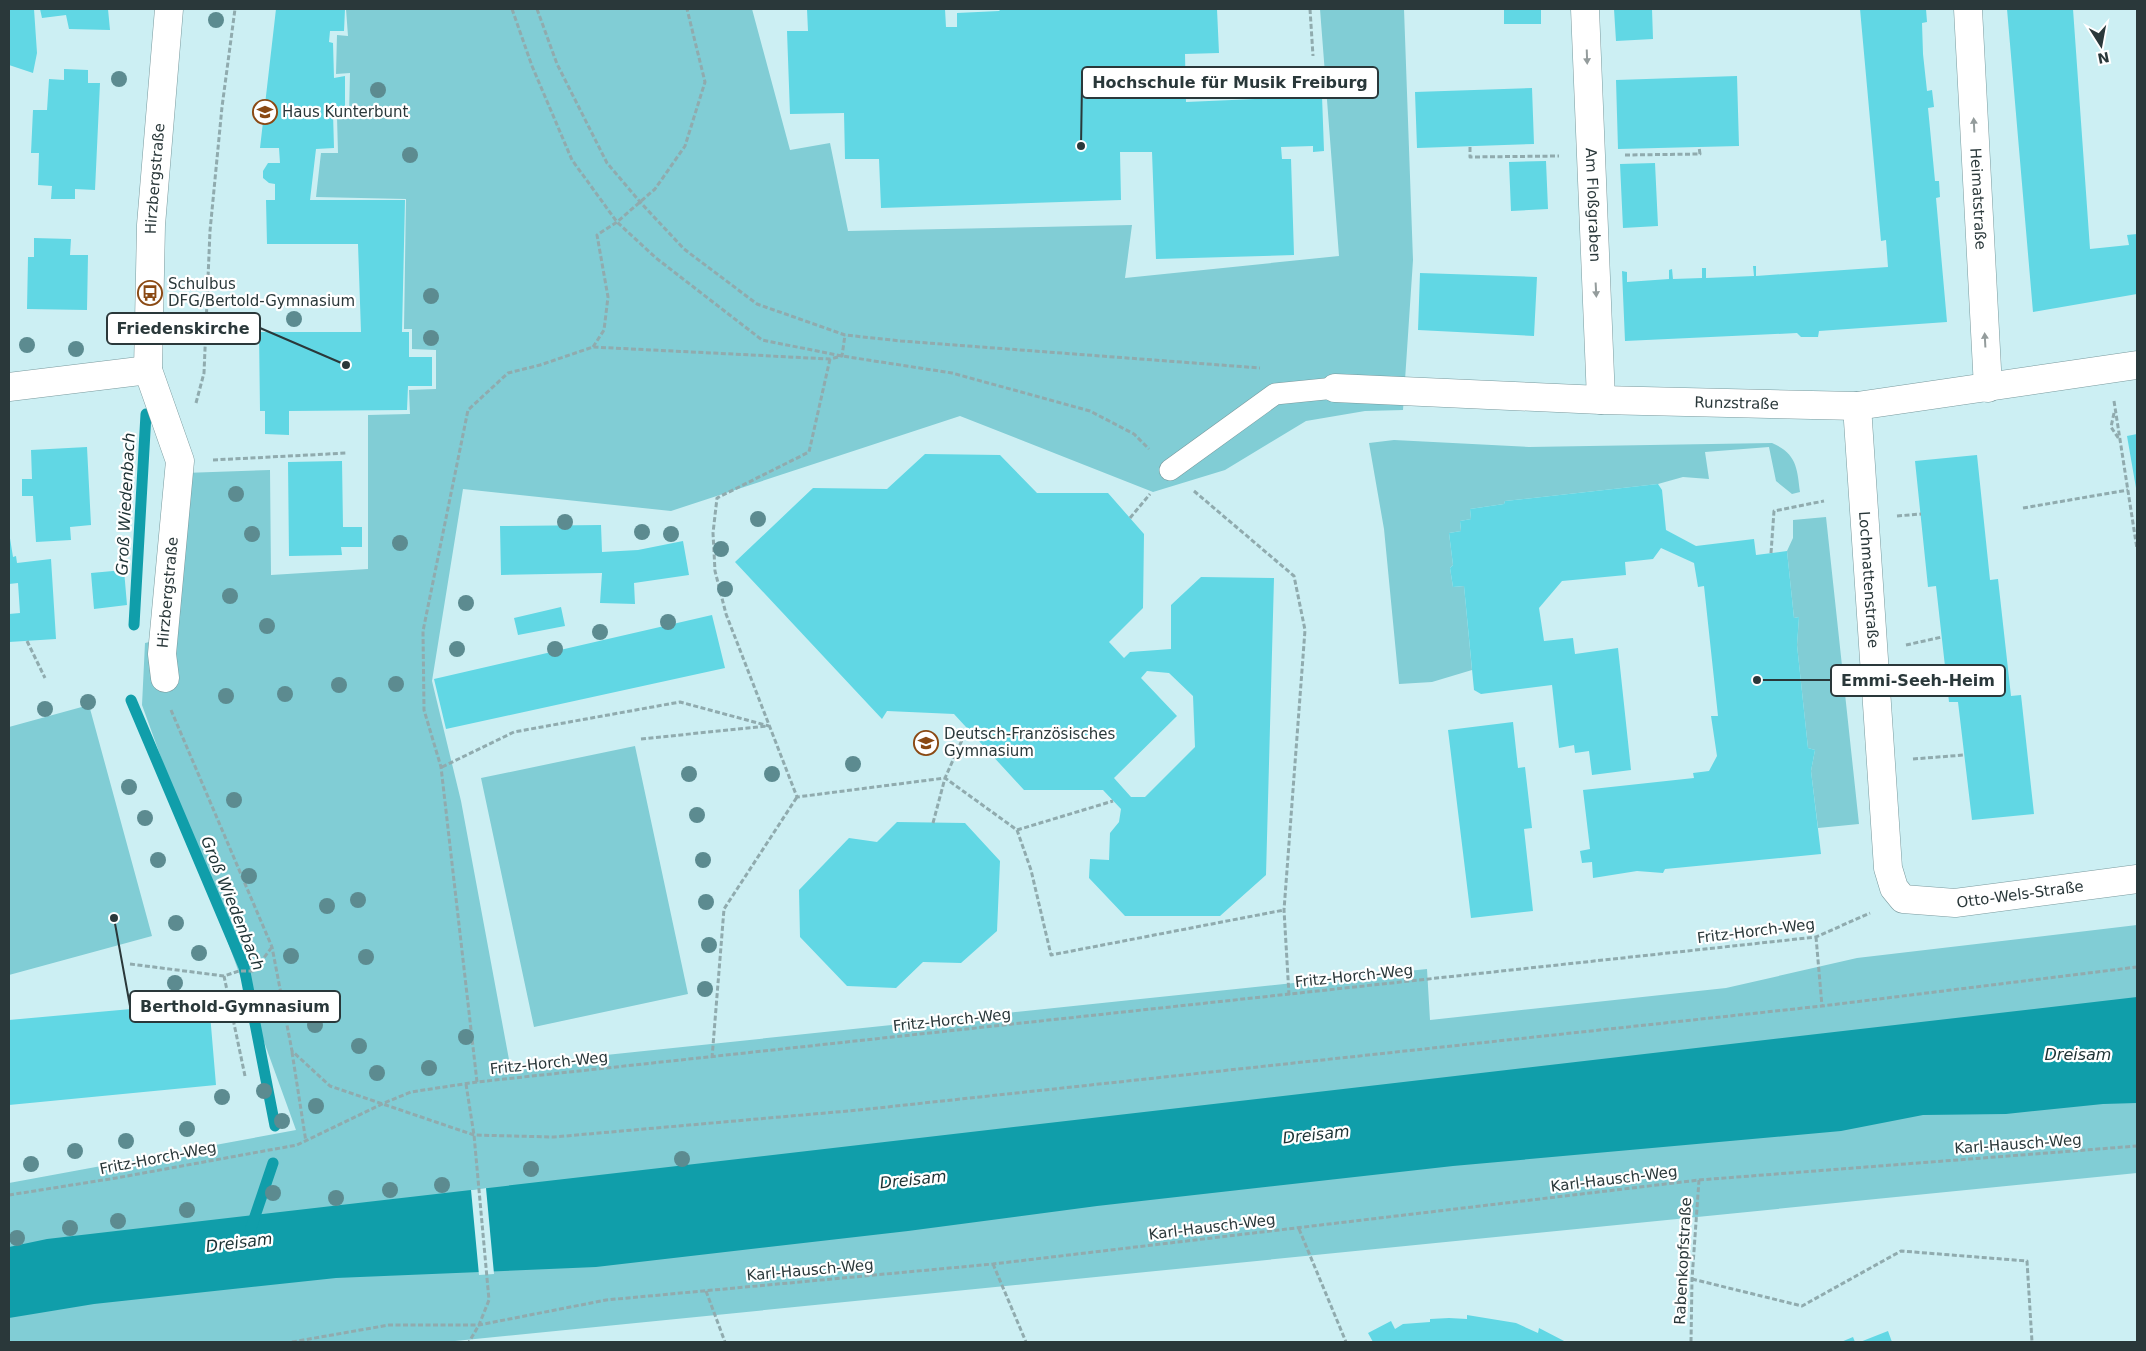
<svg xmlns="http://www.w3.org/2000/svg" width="2146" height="1351" font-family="'DejaVu Sans',sans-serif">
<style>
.green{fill:#81cdd5}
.water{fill:#109eaa}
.pier{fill:#cceff3}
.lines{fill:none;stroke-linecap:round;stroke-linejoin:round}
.stream{stroke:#109eaa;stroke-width:11}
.building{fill:#61d7e4;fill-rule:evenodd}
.service-casing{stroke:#799a9e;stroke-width:22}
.minor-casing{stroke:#799a9e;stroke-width:29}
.path{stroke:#90abae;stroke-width:3;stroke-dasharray:5 2.5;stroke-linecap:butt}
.service{stroke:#fff;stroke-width:21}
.minor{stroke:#fff;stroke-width:28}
.tree{fill:#5c8b90}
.oneway{fill:#949c9c}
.labels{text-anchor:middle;stroke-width:4.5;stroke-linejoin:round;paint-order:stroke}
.poi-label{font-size:15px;fill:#2a383a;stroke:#fff;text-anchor:start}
.street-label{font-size:15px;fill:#2a383a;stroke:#fff}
.water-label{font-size:16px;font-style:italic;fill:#1d3234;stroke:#fff}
.leader{fill:none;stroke:#2a383a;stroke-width:2}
.callout-dot{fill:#2a383a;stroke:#fff;stroke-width:2}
.callout{fill:#fff;stroke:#2a383a;stroke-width:2}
.callout-label{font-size:16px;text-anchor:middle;font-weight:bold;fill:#2a383a}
</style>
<rect width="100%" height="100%" fill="#cceff3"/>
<path class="green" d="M346,9H752L790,150L830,143L848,231L1132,225L1125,278L1339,256L1320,9H1404L1413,260L1403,410L1365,411L1306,421L1225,470L1153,492L960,416L671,511L463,489L432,681L461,801L510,1065L1427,969L1430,1020L1726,988L1857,958L2137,925V1173L445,1342H9V1183L296,1130L142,705L145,643L173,637L184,473L270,470L271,575L368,569V415L410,414L409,390L436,389V350L412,349V329H404L406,199L316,197L321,153H338L337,117L349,116L350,73L336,74L337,35L348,36Z
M1394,440L1529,447L1772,443C1797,454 1797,468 1800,492L1792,494L1776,481L1769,447L1705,452L1709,479L1683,477L1658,484L1505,501L1504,504L1470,509L1471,519L1460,521L1461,531L1449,533L1453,565L1450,568L1453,587L1464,586L1472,670L1432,682L1399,684L1384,529L1369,443Z
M1826,517L1859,824L1818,828L1811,771L1815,750L1808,748L1797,645L1799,617L1794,618L1787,551L1793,538V520Z
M89,705L152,936L9,975V727Z
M635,746L688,994L534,1027L481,778Z"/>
<path class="water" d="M2137,997V1103L2103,1104L2006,1114L1923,1115L1841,1131L1453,1166L1097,1206L908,1231L596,1267L336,1278L94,1304L9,1318V1247L47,1239Z"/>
<path class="pier" d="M486,1188L494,1274L479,1275L471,1190Z"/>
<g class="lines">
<path class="stream" d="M134,625L146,414
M131,700L244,967L275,1126
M251,1228L273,1163"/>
</g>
<path class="building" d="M9,9H34L37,53L33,73L9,65Z
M40,9H108L110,30L69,29L66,15L42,18Z
M276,9H345L344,31H330L329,42L333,43L334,78L345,76V113H333L334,148L316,149L310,200H405L402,332H409V357H432V386H408L407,410L289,411V435L265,434V411H260L259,332H361L358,244H267L266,200H275V184L269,183L263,178V171L268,163H280L279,148H260Z
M807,9H945L946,27H957V13L999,11L1001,9H1217L1219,53L1185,54L1186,102L1322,96L1324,151L1313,152V146L1281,147L1282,159H1291L1294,255L1156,259L1152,152H1120L1121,200L881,208L879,159H845L844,113L790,114L787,31H808Z
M1504,9H1541V24H1504Z
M1614,9H1652L1653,39L1616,41Z
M1860,9H1926L1927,22L1922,23L1923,54L1927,91L1932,90L1934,107L1928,108L1935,181H1939L1940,197L1936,198L1947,322L1819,331L1818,337H1801L1797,333L1625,341L1622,271L1627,272V282L1669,279V270L1672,269L1673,279L1702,278V268H1706V278L1754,276L1753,266H1756V276L1888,267L1886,240L1881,241Z
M2007,9H2073L2090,249L2129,245L2127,235L2137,234V294L2033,312Z
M64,69L88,70V83H100L95,190L75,189V199H51L52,186L38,185L39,153H31L33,110H47L49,79L64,80Z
M1737,76L1739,146L1618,149L1616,80Z
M1532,88L1534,144L1417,148L1415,92Z
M1546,161L1548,209L1511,211L1509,162Z
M1655,163L1658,226L1623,228L1620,164Z
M34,238L71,239L70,255H88L87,310L27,309L28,257H34Z
M1420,273L1537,277L1534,336L1418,330Z
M2137,434V488H2136L2127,436Z
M87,447L91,525L70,527L71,540L36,542L33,496H22V479H32L31,450Z
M925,454L1000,455L1037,493H1108L1144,534L1143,608L1109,642L1124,658L1130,652L1171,649V605L1201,577L1274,578L1266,875L1220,916H1125L1089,878L1090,859L1109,860L1110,833L1119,822L1121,809L1103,790H1024L954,714L887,711L882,719L735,562L813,488L887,489ZM1147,671L1169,673L1193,696L1195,747L1145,797H1131L1114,778L1177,716L1141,678Z
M1977,455L1990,580L1998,579L2011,696L2021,695L2034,814L1972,820L1958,702H1949L1936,586L1928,587L1915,461Z
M342,461L343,527H362V547H341L342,555L289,556L288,462Z
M1658,484L1662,490L1666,530L1696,546L1754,539L1756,555L1787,551L1794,618L1799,617L1797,645L1808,748L1815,750L1811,771L1821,854L1665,869L1663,873L1637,871L1593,878L1592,862L1582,863L1580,851L1590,849L1583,790L1694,778L1693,773L1709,771L1717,756L1711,716H1718L1704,586L1698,587L1694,563L1661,548L1653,559L1625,562L1626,575L1562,581L1539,608L1544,641L1573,638L1575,654L1618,648L1631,770L1592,775L1589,751L1575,753L1574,745L1559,748L1552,685L1481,694L1474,690L1464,586L1453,587L1450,568L1453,565L1449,533L1461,531L1460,521L1471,519L1470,509L1504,504L1505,501Z
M601,525L602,552L638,550L683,541L689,575L634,583L635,604L600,603L602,573L501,575L500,526Z
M9,532L13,557L16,556L17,563L51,559L56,639L9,642V614L20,613L18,583L9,584Z
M124,570L127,605L94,609L91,573Z
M561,607L565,626L518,635L514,618Z
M712,615L725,668L446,729L434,679Z
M1513,722L1518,768L1525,767L1532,828L1524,829L1533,911L1471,918L1448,730Z
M897,822L965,823L1000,861L997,931L961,963L923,962L896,988L847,986L800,937L799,890L849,838L877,842Z
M209,1002L216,1085L9,1105V1020Z
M1467,1315L1516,1323L1538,1333L1539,1328L1566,1342H1373L1368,1333L1391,1321L1395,1329L1403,1324L1430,1322V1319L1449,1318L1467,1319Z
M1888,1331L1892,1342H1860Z
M1853,1337L1855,1342H1841Z"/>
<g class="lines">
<defs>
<path id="service" d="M1170,470L1275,394L1335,388"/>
<g id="minor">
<path id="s1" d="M1585,9L1601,400"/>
<path id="s2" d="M1968,9L1988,388"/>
<path d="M9,387L148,370"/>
<path id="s3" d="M1335,388L1601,400L1857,406L2137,365"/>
<path id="s4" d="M1857,406L1888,868L1894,888L1903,899L1955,903L2137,879"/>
<path id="s5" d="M165,678L162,654L180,461L148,370L151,225L169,9"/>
</g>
</defs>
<use href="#service" class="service-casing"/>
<use href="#minor" class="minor-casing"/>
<path class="path" d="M512,9L532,66L572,160L617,222L656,258L762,340L842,356L952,373L1090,411L1134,434L1149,449
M537,9L557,64L607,163L641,203L684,249L757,304L845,335L901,341L1260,368
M1310,9L1313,56
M1470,147V157L1559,156
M1625,155L1700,154L1699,147
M593,347L604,330L608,297L597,235L617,222L655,189L685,146L705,82L687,9
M830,359L809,452L717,498L713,533L715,571L726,614L797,797L945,778L1017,830L1031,870L1051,955L1284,910
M2114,401L2137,549
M196,403L204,373L210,231L222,107L235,9
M2114,413L2111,427L2119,439
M213,460L347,453
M1194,491L1294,576L1305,630L1284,910L1289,995
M2023,508L2128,490
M1897,516L1921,514
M1130,518L1150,494
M1771,553L1774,511L1824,501
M27,641L45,678
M1906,645L1942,637
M171,710L272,947L292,1051L330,1086L474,1135L554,1137L859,1110L1822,1006L2137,967
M641,739L767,726
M1913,759L1964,755
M442,767L514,732L680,702L769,726
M933,823L945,778L967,729
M1017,830L1113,801
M1816,937L1822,1006
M130,964L224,976
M292,1052L306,1142
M712,1058L724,909L797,797
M245,1076L224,976L239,971H254L272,947
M477,1082L441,767L424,710L423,631L468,410L508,373L540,365L593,347L830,359L842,356L845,335
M466,1084L474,1135L489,1300L479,1325L469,1342
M9,1195L116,1178L297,1145L384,1103L411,1092L477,1082L1816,937L1870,913
M1299,1229L1346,1342
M993,1264L1026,1342
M1692,1279L1802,1306L1901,1251L2027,1261L2032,1342
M706,1291L725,1342
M292,1342L389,1325H479L606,1300L993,1264L1699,1180L2137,1146
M1691,1342L1692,1279L1699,1180"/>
<use href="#service" class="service"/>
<use href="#minor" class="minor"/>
</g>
<g class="tree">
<circle cx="216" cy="20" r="8"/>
<circle cx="119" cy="79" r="8"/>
<circle cx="378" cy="90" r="8"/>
<circle cx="410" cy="155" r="8"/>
<circle cx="431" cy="296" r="8"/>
<circle cx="294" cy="319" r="8"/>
<circle cx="431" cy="338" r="8"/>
<circle cx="27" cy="345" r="8"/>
<circle cx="76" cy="349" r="8"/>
<circle cx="236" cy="494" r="8"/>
<circle cx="758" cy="519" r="8"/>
<circle cx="565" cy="522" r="8"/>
<circle cx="642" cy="532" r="8"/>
<circle cx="252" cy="534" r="8"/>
<circle cx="671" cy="534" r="8"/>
<circle cx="400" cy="543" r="8"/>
<circle cx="721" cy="549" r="8"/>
<circle cx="725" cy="589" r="8"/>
<circle cx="230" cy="596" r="8"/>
<circle cx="466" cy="603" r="8"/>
<circle cx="668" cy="622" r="8"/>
<circle cx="267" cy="626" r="8"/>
<circle cx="600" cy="632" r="8"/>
<circle cx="457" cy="649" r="8"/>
<circle cx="555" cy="649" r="8"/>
<circle cx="396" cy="684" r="8"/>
<circle cx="339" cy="685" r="8"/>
<circle cx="285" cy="694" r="8"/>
<circle cx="226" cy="696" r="8"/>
<circle cx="88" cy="702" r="8"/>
<circle cx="45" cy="709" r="8"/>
<circle cx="853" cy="764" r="8"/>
<circle cx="689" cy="774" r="8"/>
<circle cx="772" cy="774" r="8"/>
<circle cx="129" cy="787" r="8"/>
<circle cx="234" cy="800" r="8"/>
<circle cx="697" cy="815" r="8"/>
<circle cx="145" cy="818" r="8"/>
<circle cx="158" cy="860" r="8"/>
<circle cx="703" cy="860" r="8"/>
<circle cx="249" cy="876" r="8"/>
<circle cx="358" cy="900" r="8"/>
<circle cx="706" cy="902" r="8"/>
<circle cx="327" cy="906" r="8"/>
<circle cx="176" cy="923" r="8"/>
<circle cx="709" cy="945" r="8"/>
<circle cx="199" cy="953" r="8"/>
<circle cx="291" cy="956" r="8"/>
<circle cx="366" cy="957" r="8"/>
<circle cx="175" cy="983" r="8"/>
<circle cx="705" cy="989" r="8"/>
<circle cx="315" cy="1025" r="8"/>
<circle cx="466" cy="1037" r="8"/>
<circle cx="359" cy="1046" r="8"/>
<circle cx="429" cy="1068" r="8"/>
<circle cx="377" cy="1073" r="8"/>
<circle cx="264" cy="1091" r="8"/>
<circle cx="222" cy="1097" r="8"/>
<circle cx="316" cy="1106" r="8"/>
<circle cx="282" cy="1121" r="8"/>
<circle cx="187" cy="1129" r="8"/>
<circle cx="126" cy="1141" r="8"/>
<circle cx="75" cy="1151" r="8"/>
<circle cx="682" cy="1159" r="8"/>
<circle cx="31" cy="1164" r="8"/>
<circle cx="531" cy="1169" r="8"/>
<circle cx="442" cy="1185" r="8"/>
<circle cx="390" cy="1190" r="8"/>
<circle cx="273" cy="1193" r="8"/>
<circle cx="336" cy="1198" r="8"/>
<circle cx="187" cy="1210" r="8"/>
<circle cx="118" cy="1221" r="8"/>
<circle cx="70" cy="1228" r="8"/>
<circle cx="17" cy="1238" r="8"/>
</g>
<defs><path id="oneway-solid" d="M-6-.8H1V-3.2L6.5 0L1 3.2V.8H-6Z" transform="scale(1.25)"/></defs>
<g class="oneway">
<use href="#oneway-solid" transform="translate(1587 57) rotate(88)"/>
<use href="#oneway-solid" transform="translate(1974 125) rotate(-93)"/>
<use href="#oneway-solid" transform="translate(1596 290) rotate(87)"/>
<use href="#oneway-solid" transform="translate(1985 340) rotate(-93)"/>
</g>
<defs>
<symbol id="school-ring" viewBox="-11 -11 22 22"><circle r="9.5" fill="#fff" stroke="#8a4913" stroke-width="1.5"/><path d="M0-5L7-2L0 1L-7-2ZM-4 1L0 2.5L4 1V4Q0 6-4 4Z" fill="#8a4913"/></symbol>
<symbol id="bus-ring" viewBox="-11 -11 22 22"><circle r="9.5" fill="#fff" stroke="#8a4913" stroke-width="1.5"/><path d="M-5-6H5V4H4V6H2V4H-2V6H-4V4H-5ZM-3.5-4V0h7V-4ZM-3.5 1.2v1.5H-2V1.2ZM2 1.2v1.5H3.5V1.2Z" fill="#8a4913"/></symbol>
</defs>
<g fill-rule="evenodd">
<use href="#school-ring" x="251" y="98" width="28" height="28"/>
<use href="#bus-ring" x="136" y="279" width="28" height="28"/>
<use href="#school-ring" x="912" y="729" width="28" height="28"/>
</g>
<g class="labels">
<g class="poi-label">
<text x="282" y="117">Haus Kunterbunt</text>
<text x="168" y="289">Schulbus<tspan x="168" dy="17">DFG/Bertold-Gymnasium</tspan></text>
<text x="944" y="739">Deutsch-Französisches<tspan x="944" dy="17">Gymnasium</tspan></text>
</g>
<g class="street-label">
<text dy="5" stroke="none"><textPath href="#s5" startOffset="506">Hirzbergstraße</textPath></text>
<text dy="5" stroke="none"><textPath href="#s2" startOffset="190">Heimatstraße</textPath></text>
<text dy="5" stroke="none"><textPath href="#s1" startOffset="196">Am Floßgraben</textPath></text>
<text dy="5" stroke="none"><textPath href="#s3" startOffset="402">Runzstraße</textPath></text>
<text dy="5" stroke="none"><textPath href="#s4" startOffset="174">Lochmattenstraße</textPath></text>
<text dy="5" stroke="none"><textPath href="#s5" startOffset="86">Hirzbergstraße</textPath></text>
<text dy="5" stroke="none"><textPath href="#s4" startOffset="616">Otto-Wels-Straße</textPath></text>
<text transform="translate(1756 931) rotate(-7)" y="5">Fritz-Horch-Weg</text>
<text transform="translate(1354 976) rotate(-6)" y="5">Fritz-Horch-Weg</text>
<text transform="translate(952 1020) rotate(-6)" y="5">Fritz-Horch-Weg</text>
<text transform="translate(549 1063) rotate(-6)" y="5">Fritz-Horch-Weg</text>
<text transform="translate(2018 1144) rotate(-4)" y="5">Karl-Hausch-Weg</text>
<text transform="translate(158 1158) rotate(-11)" y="5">Fritz-Horch-Weg</text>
<text transform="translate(1614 1179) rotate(-7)" y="5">Karl-Hausch-Weg</text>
<text transform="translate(1212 1227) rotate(-7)" y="5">Karl-Hausch-Weg</text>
<text transform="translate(1683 1261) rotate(-87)" y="5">Rabenkopfstraße</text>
<text transform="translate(810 1270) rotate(-5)" y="5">Karl-Hausch-Weg</text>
</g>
<g class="water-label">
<text transform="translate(125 504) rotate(-87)" y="6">Groß Wiedenbach</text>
<text transform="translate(233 903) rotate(68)" y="6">Groß Wiedenbach</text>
<text x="2078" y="1060">Dreisam</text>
<text transform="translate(1316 1134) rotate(-6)" y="6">Dreisam</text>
<text transform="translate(913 1179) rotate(-6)" y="6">Dreisam</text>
<text transform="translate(239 1242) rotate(-7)" y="6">Dreisam</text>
</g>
</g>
<path class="leader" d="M1081 146L1082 83M346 365L260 328M1757 680L1831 680M114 918L130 1006"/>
<g class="callout-dot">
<circle cx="1081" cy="146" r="5"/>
<circle cx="346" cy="365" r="5"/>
<circle cx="1757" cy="680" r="5"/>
<circle cx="114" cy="918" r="5"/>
</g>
<g class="callout">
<rect x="1082" y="67" width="296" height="31" rx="5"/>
<rect x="107" y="313" width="153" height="31" rx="5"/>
<rect x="1831" y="665" width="174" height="31" rx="5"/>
<rect x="130" y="991" width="210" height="31" rx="5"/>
</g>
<g class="callout-label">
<text x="1230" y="88">Hochschule für Musik Freiburg</text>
<text x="183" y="334">Friedenskirche</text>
<text x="1918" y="686">Emmi-Seeh-Heim</text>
<text x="235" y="1012">Berthold-Gymnasium</text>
</g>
<rect width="2146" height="1351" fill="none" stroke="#2a383a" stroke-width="20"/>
<g transform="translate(2101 45) rotate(169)" stroke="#ffffff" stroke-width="4" paint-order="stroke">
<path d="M0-4L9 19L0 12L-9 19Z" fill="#2a383a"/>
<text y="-8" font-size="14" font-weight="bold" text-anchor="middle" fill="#2a383a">N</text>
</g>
</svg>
